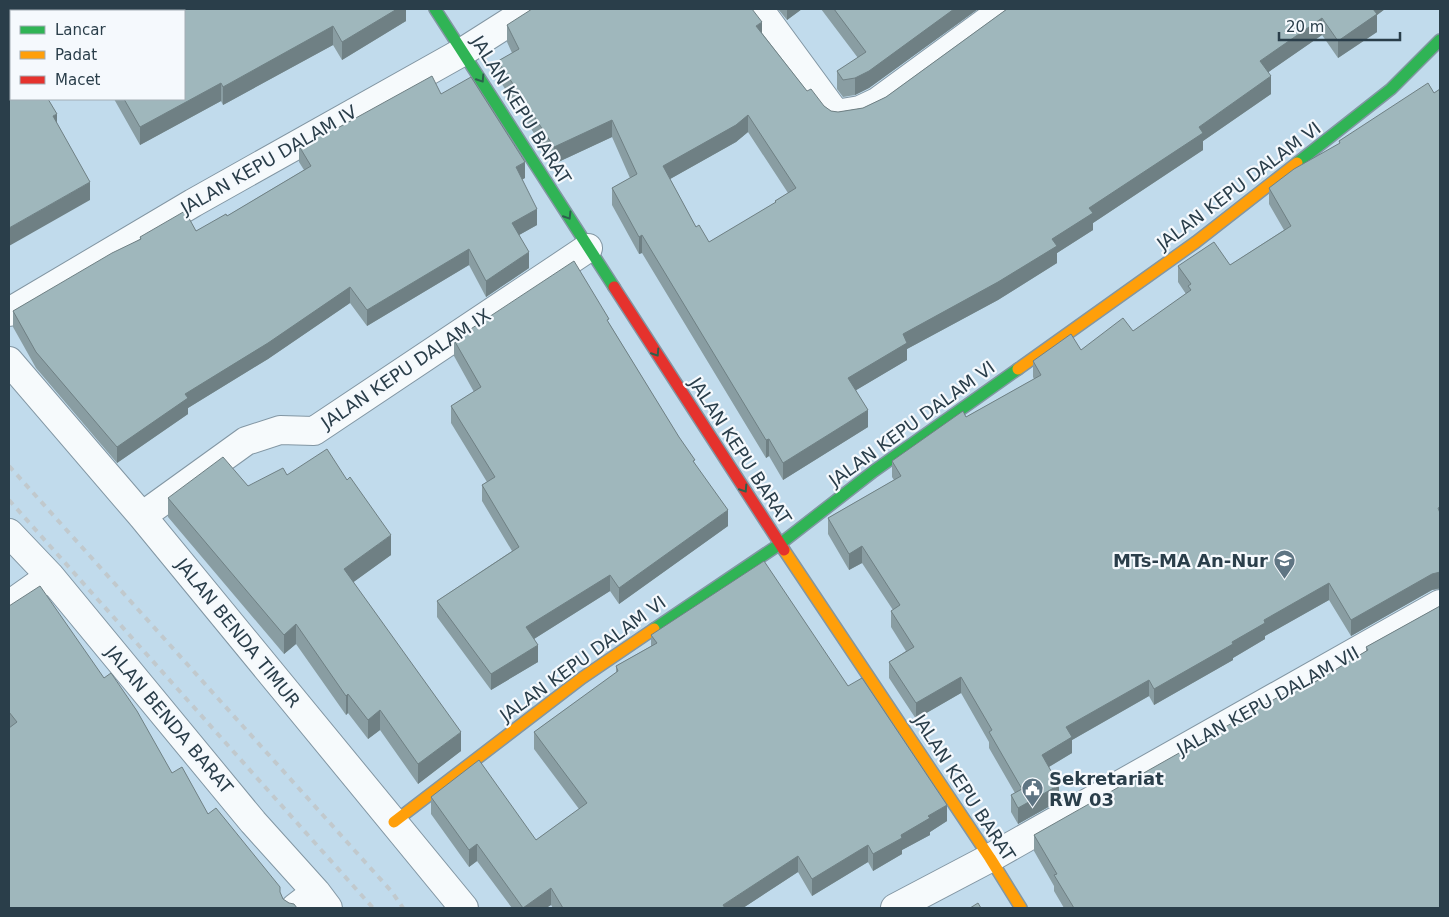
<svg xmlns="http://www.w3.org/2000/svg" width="1449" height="917" font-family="'DejaVu Sans',sans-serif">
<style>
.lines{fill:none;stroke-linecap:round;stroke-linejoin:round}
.street-casing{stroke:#8296a3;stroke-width:30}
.fast-casing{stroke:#8296a3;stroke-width:14}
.slow-casing{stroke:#8296a3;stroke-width:14}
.jam-casing{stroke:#8296a3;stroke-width:14}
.street{stroke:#f6fafc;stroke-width:28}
.fast{stroke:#30b455;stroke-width:11}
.slow{stroke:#ff9f0a;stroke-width:11}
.jam{stroke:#e5322d;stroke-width:11}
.rail{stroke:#c1c9cd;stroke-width:4;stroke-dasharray:6 6;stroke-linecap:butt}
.wall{fill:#899da2;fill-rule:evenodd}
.shaded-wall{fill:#6f8084}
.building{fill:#9fb7bc;stroke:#6f8084;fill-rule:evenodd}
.oneway{stroke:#2c614d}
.labels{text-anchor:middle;stroke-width:4.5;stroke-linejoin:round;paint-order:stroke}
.street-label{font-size:18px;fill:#2a3e4a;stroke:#f5f9fd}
.poi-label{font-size:18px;font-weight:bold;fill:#2a3e4a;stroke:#f5f9fd;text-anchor:end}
</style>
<rect width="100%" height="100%" fill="#c1dbec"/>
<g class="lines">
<defs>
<path id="street" d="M759,9L836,114L860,110L877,102L1004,9
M9,312L193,203L464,51L530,9
M9,361L142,516L464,908
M142,516L246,441L280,430L314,431L588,248
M9,533L50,576L253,822L316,892L328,908
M9,605L50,576
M295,908L316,892
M895,908L990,858L1440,604"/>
<path id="fast" d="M435,9L614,287
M1297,163L1391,89L1440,40
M654,629L780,544L874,471L1018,369"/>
<path id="slow" d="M1018,369L1196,242L1297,163
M784,550L990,858L1021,908
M394,822L582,678L654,629"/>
<path id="jam" d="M614,287L784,550"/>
</defs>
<use href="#street" class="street-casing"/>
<use href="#fast" class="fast-casing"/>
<use href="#slow" class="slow-casing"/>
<use href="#jam" class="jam-casing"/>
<use href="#street" class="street"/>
<use href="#fast" class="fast"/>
<use href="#slow" class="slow"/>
<use href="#jam" class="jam"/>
<path class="rail" d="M9,466L392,892L403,908
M9,500L373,908"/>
</g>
<path class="wall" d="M73,9H406V21L342,60L333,45L223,105L221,101L140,145L114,99H184V11H75Z
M778,9H802L787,20Z
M821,9H978L869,88L855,95L843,97L837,89V71L858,58Z
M1007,9H1385L1377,15V32L1338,58L1322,35L1268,72L1271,94L1203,141V150L1093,223V230L1057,253V263L998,300L907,349V360L856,390L868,427L783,480L769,456L766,458L642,253L639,254L612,205V188L630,178L612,137L554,164L498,78V61L512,53L507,42V25L762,33L807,91L824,106L831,111L838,112L863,108L886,97ZM748,132L788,193L775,201V203L709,242L696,227L670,179L736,142Z
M1440,89V589L1432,590L1351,636L1329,600L1265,636V639L1233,658V660L1154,705L1149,696L1072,740V753L1049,767L1059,801L1018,824L1011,812V795L1015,793L989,748V742L961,693L916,719L889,678V662L906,651L891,627V611L893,610L862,563L849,570L828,534V518L894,480L892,477V461L966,417L1034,379L1033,377V361L1081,350L1133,331L1186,294L1178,282V266L1230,265L1284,230L1269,204V188L1339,144V141L1434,93Z
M441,94L525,178L522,179L537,225L519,235L529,268L486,297L469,265L367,326L350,303L268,359L188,408V414L117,463L36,368L13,327V311L140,239V237L196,231L227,216L304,170L299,162V146L334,130Z
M609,323L695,464L728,526L619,604L610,591L534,639L538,662L491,690L437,617V601L512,551L482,501V485L487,482L451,423V406L474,392L454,356V340Z
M287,475L391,555L353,582L461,751L418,784L380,730L368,739L348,713L346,715L296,644L284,654L168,517V498L248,486Z
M9,606L104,678L172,773L208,814L280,893L283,899L289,903L9,908Z
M1440,606V908H1064L1054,891V886L1034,851V835L1305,688L1366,651V647Z
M651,635L848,686L947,821L930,832V835L902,850V854L873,871L868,862L812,896L798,872L743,908H553L551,905L546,908H512L477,861L469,867L431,814V797L536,840L579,809L534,749V732L616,673V666L651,646Z"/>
<path class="shaded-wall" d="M397,9H406V21L342,60V42Z
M787,9H802L787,20Z
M954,9H978L869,88L855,95V78Z
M1370,9H1385L1377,15V32L1338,58V41Z
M1322,18V35L1260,78V61Z
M762,22V39L756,26Z
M333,26V45L223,105V87Z
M1271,76V94L1203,141V150L1093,223V230L1057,253V263L998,300L907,349V360L848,395V378L903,334L1052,239L1089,208L1199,127Z
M221,83V101L140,145V127Z
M57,114V133L53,116Z
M748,115V132L736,142L663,183V166Z
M612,120V137L554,164V147Z
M525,162V178L516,183V167Z
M90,182V200L9,246V228Z
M537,209V225L512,239V223Z
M642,235V253L639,254V237Z
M469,249V265L367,326V310Z
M529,252V268L486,297V281Z
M350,287V303L268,359L188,408V414L117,463V447L185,394Z
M868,410V427L783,480V463Z
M769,439V456L766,458V440Z
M728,510V526L619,604V588Z
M391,535V555L344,589V569Z
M862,546V563L849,570V554Z
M1440,572V588L1432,590L1351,636V620L1432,574Z
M610,575V591L526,644V627Z
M1329,583V600L1265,636V639L1233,658V660L1154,705V689L1232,642L1264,620Z
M296,624V644L284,654V635Z
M538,645V662L491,690V674Z
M961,677V693L916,719V703Z
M1149,680V696L1072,740V753L1042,771V755L1066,727Z
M348,694V713L346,715V696Z
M380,710V730L368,739V720Z
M461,732V751L418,784V764Z
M1059,785V801L1018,824V808Z
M947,805V821L930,832V835L902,850V854L873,871V854L928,816Z
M477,844V861L469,867V850Z
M868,845V862L812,896V879Z
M798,856V872L743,908H723V905Z
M551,888V905L546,908H523Z"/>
<path class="building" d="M83,9H397L342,42L333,26L223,87L221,83L140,127L124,99H184V11H85Z
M532,9H752L762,22L756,26L807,91L811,89L824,106L831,111L838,112L863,108L886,97L1007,9H1373L1377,14L1338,41L1322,18L1260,61L1271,76L1199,127L1203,133L1089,208L1093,213L1052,239L1057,246L998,282L903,334L907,343L848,378L868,410L783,463L769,439L766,440L642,235L639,237L612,188L637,174L612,120L554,147L498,61L519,49L507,25ZM748,115L796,188L775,201L776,202L709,242L699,225L696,227L663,166L736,125Z
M834,9H954L869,71L855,78L843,80L837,71L866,52Z
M9,41L11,46V99H48L57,114L53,116L90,182L9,228Z
M432,76L441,94L471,77L525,162L516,167L537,209L512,223L529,252L486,281L469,249L367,310L350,287L268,343L185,394L188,398L117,447L36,352L13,311L112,253L141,239L140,237L185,211L196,231L226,214L227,216L311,166L299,146L332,127L334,130Z
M1428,83L1434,93L1440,89V507L1438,508L1440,513V572L1432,574L1351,620L1329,583L1264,620L1265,623L1232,642L1233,644L1154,689L1149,680L1066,727L1072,737L1042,755L1059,785L1018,808L1011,795L1022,789L989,732L992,730L961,677L916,703L889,662L914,647L891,611L900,605L862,546L849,554L828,518L901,476L892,461L963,411L966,417L1041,375L1033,361L1071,334L1081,350L1123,318L1133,331L1191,290L1188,286L1191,284L1178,266L1214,242L1230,265L1291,226L1269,188L1294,169L1340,143L1339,141Z
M574,261L609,319L607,320L679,437L695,460L693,461L728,510L619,588L610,575L526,627L538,645L491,674L437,601L519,547L482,485L495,477L451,406L481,387L454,340Z
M327,449L347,480L350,477L391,535L344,569L461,732L418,764L380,710L368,720L348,694L346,696L296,624L284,635L168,498L223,457L248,486L283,468L287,475Z
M764,561L848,686L862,678L947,805L928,816L930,818L901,835L902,838L873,854L868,845L812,879L798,856L723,905L725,908H563L551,888L523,908L477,844L469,850L431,797L479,760L536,840L587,803L534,732L618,671L616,666L657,643L651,635Z
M40,586L104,678L111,673L137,711L172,773L182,767L208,814L216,808L280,887V892L283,899L289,903L294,904L297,908H9V728L17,722L9,712V606Z
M1440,606V908H1074L1054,875L1057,874L1034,835L1303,683L1305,688L1368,650L1366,647Z
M978,903L981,908H970Z"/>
<defs><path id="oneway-chevron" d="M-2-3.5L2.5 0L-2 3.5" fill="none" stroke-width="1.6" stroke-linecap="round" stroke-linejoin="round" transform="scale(1.25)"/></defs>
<g class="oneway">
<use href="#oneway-chevron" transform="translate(481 79) rotate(57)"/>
<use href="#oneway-chevron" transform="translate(568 216) rotate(58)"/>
<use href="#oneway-chevron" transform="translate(656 353) rotate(57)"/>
<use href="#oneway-chevron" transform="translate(744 489) rotate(57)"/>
</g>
<defs>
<symbol id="school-pin" viewBox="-11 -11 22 30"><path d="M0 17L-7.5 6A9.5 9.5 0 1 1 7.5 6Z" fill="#5f7583" stroke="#f5f9fd"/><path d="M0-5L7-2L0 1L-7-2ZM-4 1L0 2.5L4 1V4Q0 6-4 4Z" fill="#fff"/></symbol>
<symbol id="civic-pin" viewBox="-11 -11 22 30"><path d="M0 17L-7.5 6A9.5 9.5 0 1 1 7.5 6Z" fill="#5f7583" stroke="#f5f9fd"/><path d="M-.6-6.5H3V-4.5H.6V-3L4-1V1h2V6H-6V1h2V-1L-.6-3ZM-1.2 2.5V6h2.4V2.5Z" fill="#fff"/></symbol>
</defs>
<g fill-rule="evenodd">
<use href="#school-pin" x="1272" y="548" width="25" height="34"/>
<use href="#civic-pin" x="1020" y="776" width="25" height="34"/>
</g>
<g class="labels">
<g class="street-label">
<text transform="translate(521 110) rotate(58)" y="6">JALAN KEPU BARAT</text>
<text transform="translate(269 160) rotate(-30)" y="6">JALAN KEPU DALAM IV</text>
<text transform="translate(1239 186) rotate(-37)" y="6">JALAN KEPU DALAM VI</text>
<text transform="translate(406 369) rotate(-34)" y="6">JALAN KEPU DALAM IX</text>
<text transform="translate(912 424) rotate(-36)" y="6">JALAN KEPU DALAM VI</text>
<text transform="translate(740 451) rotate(57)" y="6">JALAN KEPU BARAT</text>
<text transform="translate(238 633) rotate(51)" y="6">JALAN BENDA TIMUR</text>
<text transform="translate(583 659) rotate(-36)" y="6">JALAN KEPU DALAM VI</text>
<text transform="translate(1268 701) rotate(-29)" y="6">JALAN KEPU DALAM VII</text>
<text transform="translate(169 720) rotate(50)" y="6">JALAN BENDA BARAT</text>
<text transform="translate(964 788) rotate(57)" y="6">JALAN KEPU BARAT</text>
</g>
<g class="poi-label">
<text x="1268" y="567">MTs-MA An-Nur</text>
<text x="1049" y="785" text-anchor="start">Sekretariat<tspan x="1049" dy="21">RW 03</tspan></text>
</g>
</g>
<rect width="1449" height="917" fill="none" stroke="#2a3e4a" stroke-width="20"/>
<rect x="10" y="10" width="175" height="90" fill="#f5f9fd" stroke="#a4aeb5"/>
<rect x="20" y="26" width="25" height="8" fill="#30b455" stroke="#a4aeb5"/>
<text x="55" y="35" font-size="15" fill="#2a3e4a">Lancar</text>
<rect x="20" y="51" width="25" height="8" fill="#ff9f0a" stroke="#a4aeb5"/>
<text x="55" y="60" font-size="15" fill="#2a3e4a">Padat</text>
<rect x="20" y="76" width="25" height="8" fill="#e5322d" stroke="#a4aeb5"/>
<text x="55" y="85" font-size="15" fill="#2a3e4a">Macet</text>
<path d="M1279 32v8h121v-8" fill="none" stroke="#2a3e4a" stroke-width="2.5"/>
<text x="1286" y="32" font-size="15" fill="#2a3e4a" stroke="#f5f9fd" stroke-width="4" paint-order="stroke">20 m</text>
</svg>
